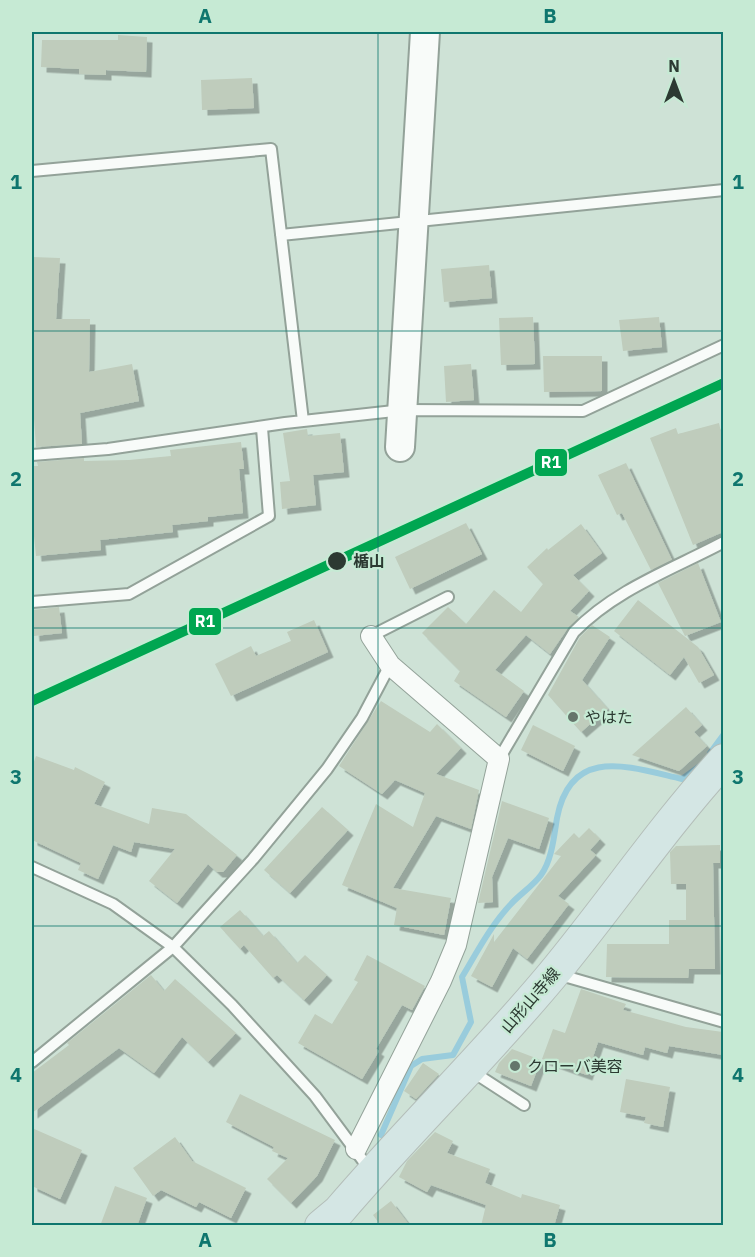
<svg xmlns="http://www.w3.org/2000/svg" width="755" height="1257" font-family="'IBM Plex Sans','Noto Sans JP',sans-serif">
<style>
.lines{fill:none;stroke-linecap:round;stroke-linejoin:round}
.stream{stroke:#99ccdc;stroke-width:6}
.building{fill:#bfccbc;filter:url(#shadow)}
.lane-casing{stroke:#93a299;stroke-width:14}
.street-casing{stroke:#93a299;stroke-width:22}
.secondary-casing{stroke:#93a299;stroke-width:32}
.primary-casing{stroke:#b4beb9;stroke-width:34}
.lane{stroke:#f8fbf9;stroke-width:10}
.street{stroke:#f8fbf9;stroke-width:20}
.secondary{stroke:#f8fbf9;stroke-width:28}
.primary{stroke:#d4e6e4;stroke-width:32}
.rail-1-casing{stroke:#c6ead4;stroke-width:15}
.rail-1{stroke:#00a651;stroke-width:10}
.grid{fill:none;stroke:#0f766e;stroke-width:1.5;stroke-opacity:0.55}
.stop-dot{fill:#2c3a32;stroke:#c6ead4;stroke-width:2}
.poi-dot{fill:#65756b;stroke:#c6ead4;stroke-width:2}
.labels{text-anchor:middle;stroke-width:4.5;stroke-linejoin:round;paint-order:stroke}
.stop-label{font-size:16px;font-weight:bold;fill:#2c3a32;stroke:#c6ead4;text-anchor:start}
.poi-label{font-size:16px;fill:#2c3a32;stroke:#c6ead4;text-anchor:start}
.street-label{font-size:16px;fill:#2c3a32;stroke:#c6ead4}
.line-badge{stroke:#c6ead4;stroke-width:2}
.badge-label{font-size:16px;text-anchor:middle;font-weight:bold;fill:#fff}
.neatline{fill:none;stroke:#0f766e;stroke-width:2}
.grid-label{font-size:20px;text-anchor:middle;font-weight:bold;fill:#0f766e}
</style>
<defs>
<filter id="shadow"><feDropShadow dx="5.5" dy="5.5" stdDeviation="0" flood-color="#0004"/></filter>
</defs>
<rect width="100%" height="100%" fill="#cee2d6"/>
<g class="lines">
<path class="stream" d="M710,753L724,734
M381,1135L411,1066L422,1059L453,1055L471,1022L462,977C477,952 491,925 511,904C520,894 533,886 541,875C552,860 554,836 557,818C571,745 629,767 682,779L700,766"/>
</g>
<path class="building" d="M118,35L147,37L146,72L106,70V75L79,74V69L41,67L42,40H118Z
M252,78L254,108L202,110L201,80Z
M32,257L60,258L56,319H90L89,372L132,364L139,401L80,413L82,444L36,447L32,390Z
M489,265L492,298L444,302L441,269Z
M533,317L535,364L501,365L499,318Z
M659,317L662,347L623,351L619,320Z
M543,356H602V391L544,392Z
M471,364L474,400L446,402L444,366Z
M719,423L723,441V532L693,545L650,438L676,428L678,434Z
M307,429L308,436L340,433L344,472L313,475L316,505L282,509L280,482L290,481L283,433Z
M241,442L244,469H239L243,513L208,517V521L172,525L173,532L100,540L101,550L36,556L32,516V466H38L37,462L84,458V461L129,460L171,456L170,450Z
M626,463L672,560L651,570L622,513L617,515L598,475Z
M466,523L482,554L410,589L395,557Z
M581,524L602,553L573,575L589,591L570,611L579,617L568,628L550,654L526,635L495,670L524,691L506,717L454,681L460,671L422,633L448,607L466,624L494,590L521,612L543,584L527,567L547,548L548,550Z
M698,563L721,622L685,636L658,583Z
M638,600L698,647L714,675L699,683L684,657L670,675L614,631Z
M59,607L62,633L34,636L32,610Z
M314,620L328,652L231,696L215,664L251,646L256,656L291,641L287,632Z
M592,625L610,637L582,680L608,709L581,732L548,695L580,637Z
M381,701L430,732L437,724L461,748L436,774L479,790L471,829L436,816L393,888L451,898L444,935L394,925L397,908L342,885L376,804L413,827L425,793L395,780L382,794L339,766Z
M686,707L702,725L694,732L707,746L679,771L632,755Z
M533,725L575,746L563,771L521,750Z
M36,756L74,770L75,767L105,782L94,804L149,824L152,808L186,814L237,855L223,872H217L208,864L177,903L149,881L175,849L134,842L131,852L113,845L98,879L78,870L81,863L32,840V767Z
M502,801L549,818L539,849L508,838L492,877L493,902L478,903Z
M322,807L348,830L290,893L264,870Z
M589,828L600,839L590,850L596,855L558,896L569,904L527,959L513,948L492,987L471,976L494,934V942L561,856L554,854L574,833L579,838Z
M720,845V863H713L715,969H689L688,978L606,977L607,944H669V920H686V884H671L670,852L676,846Z
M240,910L263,936L269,931L297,963L305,955L327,975L304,1000L277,975L273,978L244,945L240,949L220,927Z
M367,955L425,986L412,1010L402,1005L376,1049L379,1051L362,1079L298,1043L315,1014L332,1024L358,982L354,980Z
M151,975L164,991L175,979L236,1033L208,1062L182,1037L154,1073L119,1048L32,1113V1073L69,1045L67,1043Z
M581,989L626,1004L623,1010L686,1027L723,1032V1055L669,1046L667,1053L645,1047L643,1055L598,1042L587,1075L542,1059L553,1029L565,1033Z
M512,1049L541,1060L531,1086L495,1072L499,1063Z
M423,1063L439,1074L416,1099L404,1091Z
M626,1079L670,1087L663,1127L644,1123L646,1117L620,1112Z
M240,1094L335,1140L317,1176L291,1203L267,1179L288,1158L272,1151L274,1147L226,1122Z
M32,1128L82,1150L60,1199L32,1186Z
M435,1132L453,1141L447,1153L490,1169L485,1183L521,1198L522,1194L560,1205L554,1226H481L486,1205L431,1185L427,1192L399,1177L407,1161Z
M175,1137L192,1161L246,1188L231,1218L199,1202L196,1207L161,1190L153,1196L133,1168Z
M115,1186L147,1198L137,1226H100Z
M391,1201L410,1226H381L373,1215Z"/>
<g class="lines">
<defs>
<path id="lane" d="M32,171L271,149L303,421
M281,235L724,190
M32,455L108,449L285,423L403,410L583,411L724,345
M32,602L129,594L269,516L262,428
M371,636L448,597
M499,759L574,632C616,589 671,570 724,542
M32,867L113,904L173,947L232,1005L315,1096L370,1170
M557,974L724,1022
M32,1062L173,947L253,859L327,769L362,718L390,665
M470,1070L524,1105"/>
<path id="street" d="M356,1149L441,981L456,945L499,759L390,665L371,636"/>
<path id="secondary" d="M400,447L425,32"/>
<path id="primary" d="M321,1226L339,1211C408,1130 485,1056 553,974C611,904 662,828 724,760"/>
</defs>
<use href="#lane" class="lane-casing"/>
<use href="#street" class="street-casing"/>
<use href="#secondary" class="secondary-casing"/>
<use href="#primary" class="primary-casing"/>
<use href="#lane" class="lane"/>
<use href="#street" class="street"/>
<use href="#secondary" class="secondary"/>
<use href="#primary" class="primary"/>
<defs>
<path id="rail-1" d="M32,701L724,383"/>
</defs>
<use href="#rail-1" class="rail-1-casing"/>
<use href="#rail-1" class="rail-1"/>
</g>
<path class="grid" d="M378,32V1226M32,331H724M32,628H724M32,926H724"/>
<circle class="stop-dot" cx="337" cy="561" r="10"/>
<g class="poi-dot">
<circle cx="573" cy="717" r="6"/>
<circle cx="515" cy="1066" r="6"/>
</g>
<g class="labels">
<g class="stop-label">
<text x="353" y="567">楯山</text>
</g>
<g class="poi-label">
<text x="585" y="723">やはた</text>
<text x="527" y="1072">クローバ美容</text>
</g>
<g class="street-label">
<text transform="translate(530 1000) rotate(-49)" y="6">山形山寺線</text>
</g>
</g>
<g class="line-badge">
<rect x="534" y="448" width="34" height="29" rx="6" fill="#00a651"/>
<rect x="188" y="607" width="34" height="29" rx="6" fill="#00a651"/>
</g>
<g class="badge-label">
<text x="551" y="468">R1</text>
<text x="205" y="627">R1</text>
</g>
<rect width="755" height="1257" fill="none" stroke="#c6ead4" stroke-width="66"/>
<g transform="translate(674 81)" stroke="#c6ead4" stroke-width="4.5" paint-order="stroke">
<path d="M0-4.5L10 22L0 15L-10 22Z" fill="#2c3a32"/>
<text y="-9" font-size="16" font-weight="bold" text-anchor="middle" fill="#2c3a32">N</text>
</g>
<rect x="33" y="33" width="689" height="1191" class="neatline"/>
<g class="grid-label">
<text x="205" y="23">A</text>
<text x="550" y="23">B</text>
<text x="16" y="189">1</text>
<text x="738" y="189">1</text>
<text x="16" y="486">2</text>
<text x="738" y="486">2</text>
<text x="16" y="784">3</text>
<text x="738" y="784">3</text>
<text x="16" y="1082">4</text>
<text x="738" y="1082">4</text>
<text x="205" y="1247">A</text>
<text x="550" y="1247">B</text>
</g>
</svg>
